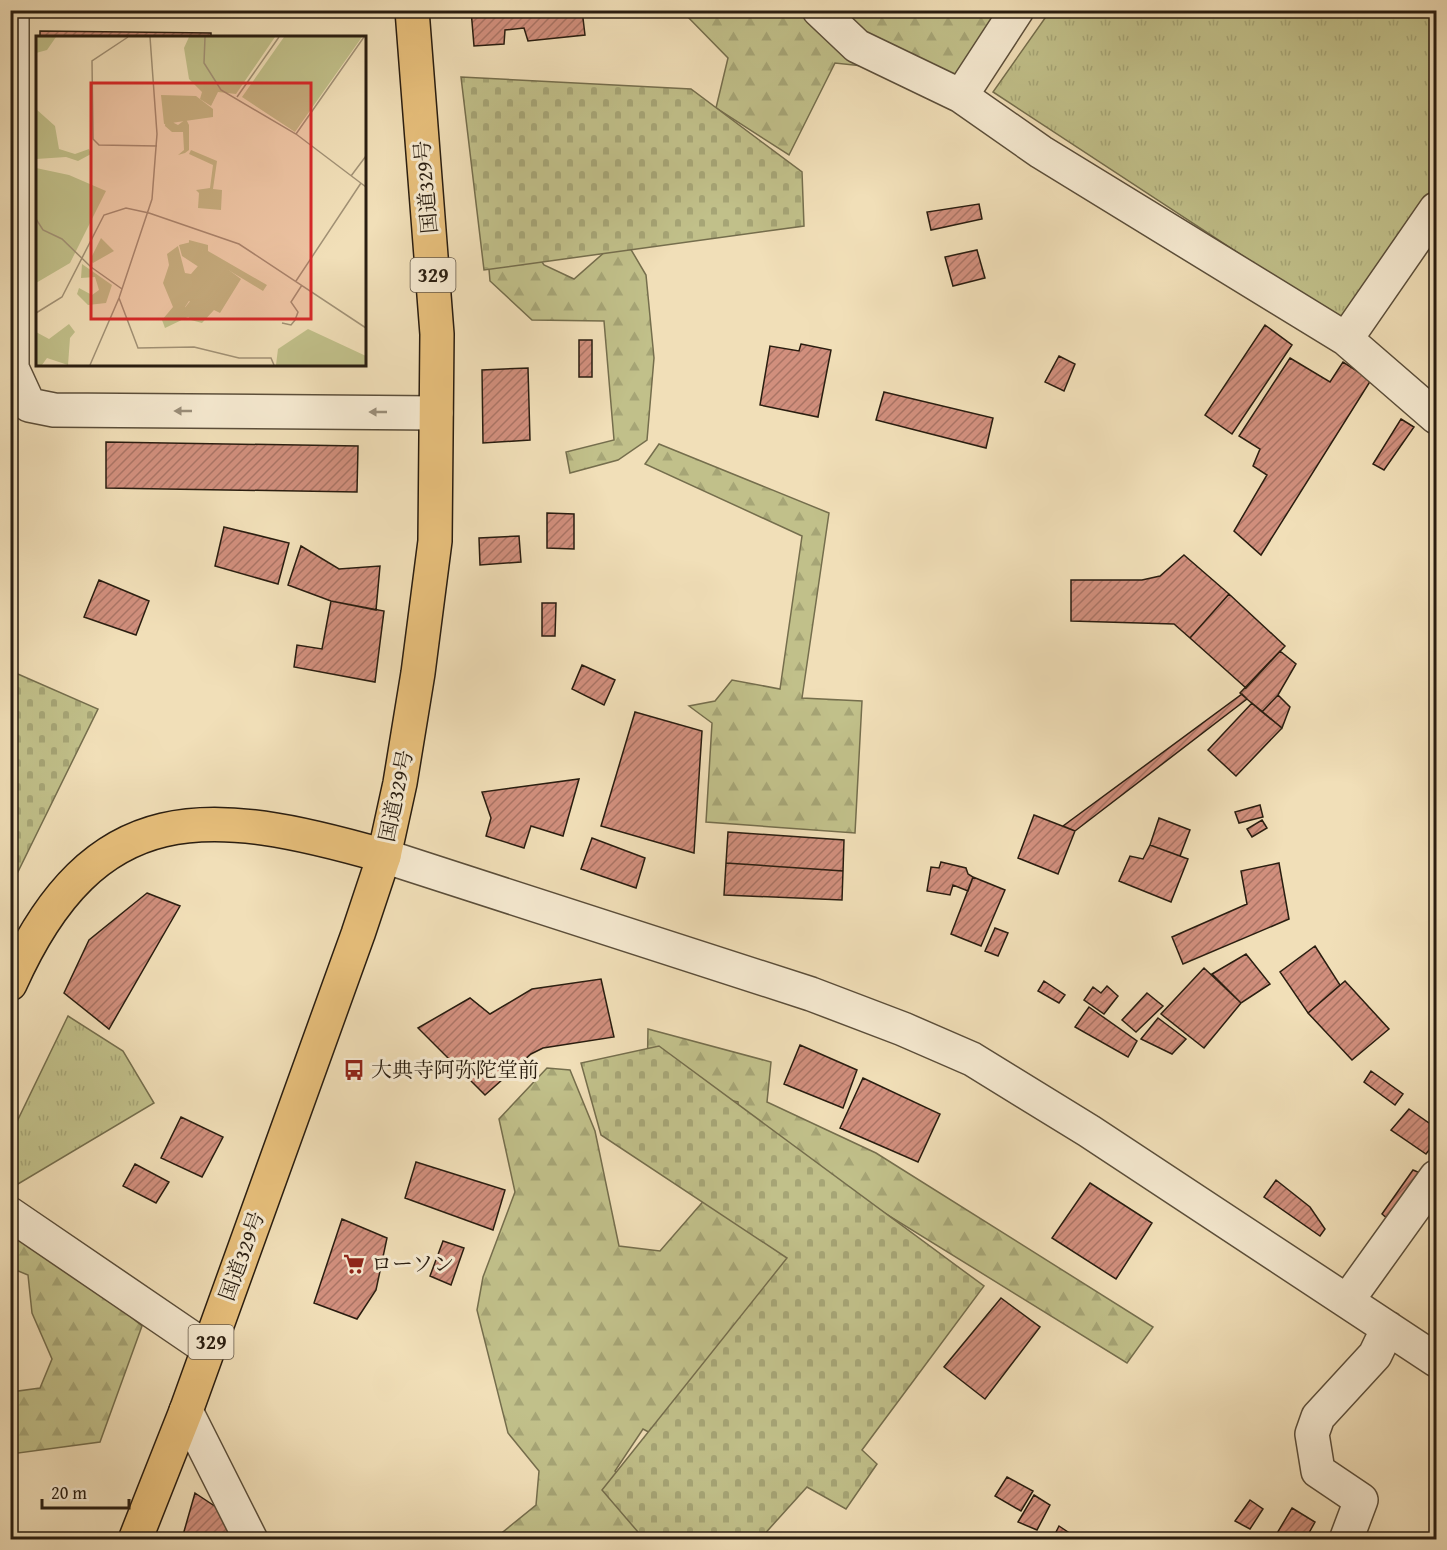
<svg xmlns="http://www.w3.org/2000/svg" width="1447" height="1550" font-family="'Gentium Book Plus','Noto Serif JP',serif">
<style>
.grass{fill:url(#grass-tufts);stroke:#756e4d;stroke-width:1.5}
.forest{fill:url(#forest-firs);stroke:#756e4d;stroke-width:1.5}
.cemetery{fill:url(#cemetery-stones);stroke:#756e4d;stroke-width:1.5}
.building{fill:url(#building-hatch);stroke:#291d10;stroke-width:1.5}
.lines{fill:none;stroke-linecap:round;stroke-linejoin:round}
.minor-casing{stroke:#5b4e3a;stroke-width:36}
.major-casing{stroke:#291d10;stroke-width:36}
.highway-casing{stroke:#291d10;stroke-width:36}
.minor{stroke:#f6ead1;stroke-width:33}
.major{stroke:#e8c07c;stroke-width:33}
.highway{stroke:#e8c07c;stroke-width:33}
.oneway{fill:#9a8e7a}
.labels{text-anchor:middle;stroke-width:6;stroke-linejoin:round;paint-order:stroke}
.shield{fill:#f6ead1;stroke:#665a4a;stroke-width:1.5}
.shield-label{font-size:20px;font-weight:bold;fill:#291d10}
.street-label{font-size:21px;fill:#291d10;stroke:#f6ead1}
.poi-label{font-size:21px;fill:#291d10;stroke:#f6ead1;text-anchor:start}
.inset-road{fill:none;stroke:#a19175;stroke-width:1.5}
.view{fill:#d62828;fill-opacity:0.15;stroke:#d62828;stroke-width:3}
.inset-edge{fill:none;stroke:#291d10;stroke-width:3}
</style>
<defs>
<pattern id="grass-tufts" width="24" height="20" patternUnits="userSpaceOnUse" patternTransform="scale(1.5)"><rect width="24" height="20" fill="#c1c08a"/><path d="M3 7l-1-3M5 7V3M7 7l1-3M15 17l-1-3M17 17v-4M19 17l1-3" fill="none" stroke="#a6a576"/></pattern>
<pattern id="forest-firs" width="22" height="20" patternUnits="userSpaceOnUse" patternTransform="scale(1.5)"><rect width="22" height="20" fill="#c1c08a"/><path d="M5 1l3.5 6h-7zM16 11l3.5 6h-7z" fill="#a6a576"/></pattern>
<pattern id="cemetery-stones" width="16" height="16" patternUnits="userSpaceOnUse" patternTransform="scale(1.5)"><rect width="16" height="16" fill="#c1c08a"/><path d="M2 7V4a2 2 0 0 1 4 0v3zM10 15v-3a2 2 0 0 1 4 0v3z" fill="#a6a576"/></pattern>
<pattern id="building-hatch" width="6" height="6" patternUnits="userSpaceOnUse" patternTransform="scale(1.5)"><rect width="6" height="6" fill="#d18f7d"/><path d="M-1 1l2-2M0 6l6-6M5 7l2-2" fill="none" stroke="#aa7465"/></pattern>
</defs>
<rect width="100%" height="100%" fill="#f1dfb8"/>
<filter id="stains"><feTurbulence type="fractalNoise" baseFrequency=".00333" numOctaves="4"/><feColorMatrix values="0 0 0 0 .2 0 0 0 0 .09 0 0 0 0 .02 0 0 0 .5 -.17"/></filter>
<radialGradient id="worn" r=".72"><stop offset=".6" stop-color="#630" stop-opacity="0"/><stop offset="1" stop-color="#630" stop-opacity=".3"/></radialGradient>
<path class="grass" d="M1050,11H1436V186L1342,321L993,92Z
M68,1016L123,1051L154,1103L18,1184L11,1176V1134Z"/>
<path class="forest" d="M682,11H1000L956,76L835,63L789,155L716,108L728,58Z
M493,191L544,265L574,279L623,236L646,275L654,358L647,440L618,460L570,473L566,452L614,440L604,321L532,320L490,281L483,198Z
M659,444L829,513L802,698L862,701L855,833L706,822L712,723L689,706L715,701L732,680L780,689L802,536L645,464Z
M648,1029L771,1062L767,1102L876,1153L1153,1327L1127,1363L849,1191L682,1450L643,1429L615,1471L651,1530L631,1539L493,1540L536,1505L539,1471L508,1433L477,1310L483,1277L515,1192L499,1119L547,1068L570,1070L595,1131L619,1246L660,1251L741,1158L738,1102L647,1085Z
M10,1227L61,1260L142,1326L100,1442L11,1454V1392L40,1388L52,1359L32,1313L28,1275L11,1268Z"/>
<path class="cemetery" d="M461,77L691,89L802,172L804,226L484,270Z
M11,671L98,709L11,886Z
M659,1046L984,1286L862,1450L877,1464L846,1509L807,1487L760,1539H644L602,1490L787,1258L601,1135L581,1063Z"/>
<path class="building" d="M471,10H582L585,35L528,41L524,28L505,30L504,44L474,46Z
M40,31L211,33V38H40Z
M979,204L982,219L931,230L927,212Z
M977,250L985,278L953,286L945,257Z
M1265,325L1292,345L1232,434L1205,415Z
M579,340H592V377H579Z
M801,344L831,350L818,417L760,405L770,346L799,351Z
M1059,356L1075,364L1064,391L1045,382Z
M1290,358L1330,382L1343,362L1371,380L1261,555L1234,531L1267,475L1253,466L1260,449L1239,436Z
M528,368L530,440L483,443L482,370Z
M884,392L993,418L986,448L876,420Z
M1401,419L1414,427L1384,470L1373,464Z
M106,442L358,446L357,492L106,488Z
M547,513L574,514V549L547,548Z
M224,527L289,543L278,584L215,566Z
M519,536L521,562L480,565L479,538Z
M301,546L339,569L380,566L376,610L331,601L288,585Z
M1184,555L1229,594L1190,638L1174,624L1071,621V580H1142L1160,576Z
M99,580L149,601L136,635L84,617Z
M1229,594L1285,646L1246,688L1190,638Z
M331,601L384,611L375,682L294,667L297,645L322,649Z
M542,603H556L555,636H542Z
M1280,651L1296,664L1278,695L1262,712L1240,693Z
M582,665L615,680L604,705L572,689Z
M1242,694L1247,699L1075,831L1063,826Z
M1278,695L1290,707L1282,728L1262,712Z
M1252,703L1282,728L1236,776L1208,750Z
M635,712L702,731L694,853L601,826Z
M579,779L563,836L531,826L524,848L486,836L491,818L482,792Z
M1260,805L1263,817L1239,823L1235,812Z
M1034,815L1075,831L1058,874L1018,858Z
M1159,818L1190,830L1180,856L1150,845Z
M1262,820L1267,828L1252,837L1247,829Z
M728,832L844,840L843,871L726,863Z
M592,838L645,858L636,888L581,869Z
M1150,845L1188,859L1171,902L1119,881L1130,856L1143,859Z
M941,862L966,868L968,874L973,877L968,891L953,885L950,895L927,891L931,867L939,868Z
M726,863L843,871L842,900L724,895Z
M1279,863L1289,919L1183,964L1172,937L1247,904L1241,871Z
M973,877L1005,890L981,946L951,934Z
M147,893L180,906L109,1029L64,993L89,940Z
M995,928L1008,933L998,956L985,951Z
M1315,946L1340,985L1308,1013L1280,972Z
M1246,954L1270,984L1241,1003L1212,974Z
M1204,968L1241,1003L1204,1048L1161,1014Z
M601,979L614,1037L543,1048L531,1054L485,1095L418,1028L470,998L490,1014L532,989Z
M1044,981L1065,995L1059,1003L1038,991Z
M1345,981L1389,1029L1352,1060L1308,1013Z
M1107,986L1118,996L1104,1014L1084,1000L1093,987L1101,993Z
M1147,993L1163,1006L1136,1032L1122,1020Z
M1089,1007L1137,1041L1128,1057L1075,1027Z
M1158,1018L1186,1039L1172,1054L1141,1039Z
M800,1045L857,1070L843,1108L784,1084Z
M1371,1071L1403,1094L1395,1105L1364,1082Z
M863,1078L940,1114L918,1162L840,1128Z
M1409,1109L1436,1128V1141L1426,1154L1391,1130Z
M181,1117L223,1137L202,1177L161,1158Z
M416,1162L505,1190L493,1230L405,1198Z
M135,1164L169,1182L156,1203L123,1186Z
M1413,1170L1425,1175L1390,1221L1382,1214Z
M1276,1180L1310,1207L1325,1229L1320,1236L1264,1197Z
M1090,1183L1152,1223L1116,1279L1052,1238Z
M342,1219L387,1238L376,1290L357,1319L314,1303Z
M443,1241L464,1248L451,1285L430,1276Z
M1001,1298L1040,1327L985,1399L944,1367Z
M1007,1477L1033,1491L1021,1511L995,1496Z
M195,1493L228,1515L240,1540H186L183,1535Z
M1034,1495L1050,1505L1037,1530L1018,1522Z
M1250,1500L1263,1509L1250,1529L1235,1521Z
M1292,1508L1315,1522L1305,1540H1273Z
M1059,1526L1080,1540H1052Z"/>
<g class="lines">
<defs>
<path id="minor" d="M12,10V368L29,405L54,410L436,413
M819,10L857,46L961,96L1041,152L1346,339L1436,417
M961,96L1017,10
M1346,339L1436,209
M384,856L811,994L903,1029L972,1059L1089,1131L1436,1360
M10,1214L208,1349
M1347,1301L1436,1177
M186,1411L251,1540
M1346,1540L1361,1500L1318,1471L1312,1434L1318,1417L1375,1355L1388,1328"/>
<path id="major" d="M10,984C95,794 209,806 384,856"/>
<path id="highway" d="M135,1540L186,1411L358,934L384,856L400,783L418,673L435,541L437,334L412,10"/>
</defs>
<use href="#minor" class="minor-casing"/>
<use href="#major" class="major-casing"/>
<use href="#highway" class="highway-casing"/>
<use href="#minor" class="minor"/>
<use href="#major" class="major"/>
<use href="#highway" class="highway"/>
</g>
<defs><path id="oneway-solid" d="M-6-.8H1V-3.2L6.5 0L1 3.2V.8H-6Z" transform="scale(1.5)"/></defs>
<g class="oneway">
<use href="#oneway-solid" transform="translate(183 411) rotate(-180)"/>
<use href="#oneway-solid" transform="translate(378 412) rotate(-180)"/>
</g>
<defs>
<symbol id="bus-bare" viewBox="-9 -9 18 18"><path d="M-5-6H5V4H4V6H2V4H-2V6H-4V4H-5ZM-3.5-4V0h7V-4ZM-3.5 1.2v1.5H-2V1.2ZM2 1.2v1.5H3.5V1.2Z" fill="#8f2418" stroke="#f6ead1" stroke-width="2.5" paint-order="stroke"/></symbol>
<symbol id="supermarket-bare" viewBox="-9 -9 18 18"><path d="M-6-5.5h2.5l.6 2H6L4.5 2H-2.5L-4.4-4H-6ZM-1.5 3.2a1.3 1.3 0 1 0 .1 0ZM3 3.2a1.3 1.3 0 1 0 .1 0Z" fill="#8f2418" stroke="#f6ead1" stroke-width="2.5" paint-order="stroke"/></symbol>
</defs>
<g fill-rule="evenodd">
<use href="#bus-bare" x="339" y="1055" width="30" height="30"/>
<use href="#supermarket-bare" x="339" y="1249" width="30" height="30"/>
</g>
<g class="labels">
<g class="shield">
<rect x="410.5" y="258" width="45" height="34" rx="4.5"/>
<rect x="188.5" y="1325" width="45" height="34" rx="4.5"/>
</g>
<g class="shield-label">
<text x="433" y="282">329</text>
<text x="211" y="1349">329</text>
</g>
<g class="street-label">
<text transform="translate(426 187) rotate(-95)" y="7">国道329号</text>
<text transform="translate(396 796) rotate(-78)" y="7">国道329号</text>
<text transform="translate(242 1256) rotate(-70)" y="7">国道329号</text>
</g>
<g class="poi-label">
<text x="371" y="1077">大典寺阿弥陀堂前</text>
<text x="371" y="1271">ローソン</text>
</g>
</g>
<g transform="translate(36 36)">
<rect width="330" height="330" fill="#f1dfb8"/>
<path d="M0,1H20L11,14L0,17ZM248,1H326L259,96L206,61ZM65,202L78,215L57,227L54,224Z" fill="#c1c08a"/>
<path d="M153,1H239L200,58L182,56L175,70L164,63L166,56L153,43L148,12ZM0,73L19,90L23,113L39,118L53,113L55,118L42,125L30,121L0,123ZM130,76L138,87L142,89L150,83L153,89V114L149,117L142,119L148,114L147,96H136L129,90ZM155,114L181,125L177,153L186,154L185,174L162,172L163,157L160,154L174,152L177,129L153,118ZM153,204L172,209V215L231,249L227,255L184,229L159,268L153,265L149,271L154,280L129,292L126,284L137,271L127,247L133,229L131,218L142,210L149,237L155,238L168,223L167,215L153,212ZM46,228L76,249L70,267L52,269L41,258L43,252L56,259L63,254L59,241L45,242ZM33,288L39,296L34,302L32,329L11,322L6,329H0V296L13,303Z" fill="#c1c08a"/>
<path d="M125,59L160,60L177,73V81L128,88ZM0,132L33,139L70,155L34,227L0,247ZM155,206L205,243L184,277L178,274L166,287L155,284L147,274L175,239L146,220L143,209ZM272,293L330,320V329H240L242,313Z" fill="#c1c08a"/>
<path class="inset-road" d="M92,1L56,25L57,103L63,109L121,110M169,1L168,27L185,54L260,98L330,151M201,61L243,1M260,98L328,1M315,140L330,120M113,177L203,208L330,292M0,183L7,194L26,203L55,231L86,253M260,245L325,147M83,262L102,312L158,311L203,322H235L238,329M0,277L26,261L68,179L90,172L113,177M246,287L255,289L259,284L262,276L255,266L266,249M54,329L83,262L116,163L121,98L114,1"/>
<path class="view" d="M55,47H275V283H55Z"/>
<rect width="330" height="330" class="inset-edge"/>
</g>
<rect width="1447" height="1550" fill="none" stroke="#f1dfb8" stroke-width="36"/>
<rect x="12" y="12" width="1423" height="1526" fill="none" stroke="#291d10" stroke-width="3"/>
<rect x="18" y="18" width="1411" height="1514" fill="none" stroke="#291d10" stroke-width="1.5"/>
<path d="M42 1499v9h87v-9" fill="none" stroke="#291d10" stroke-width="3"/>
<text x="51" y="1499" font-size="18" fill="#291d10" stroke="#f6ead1" stroke-width="4.5" paint-order="stroke">20 m</text>
<rect width="100%" height="100%" filter="url(#stains)"/>
<rect width="100%" height="100%" fill="url(#worn)"/>
</svg>
